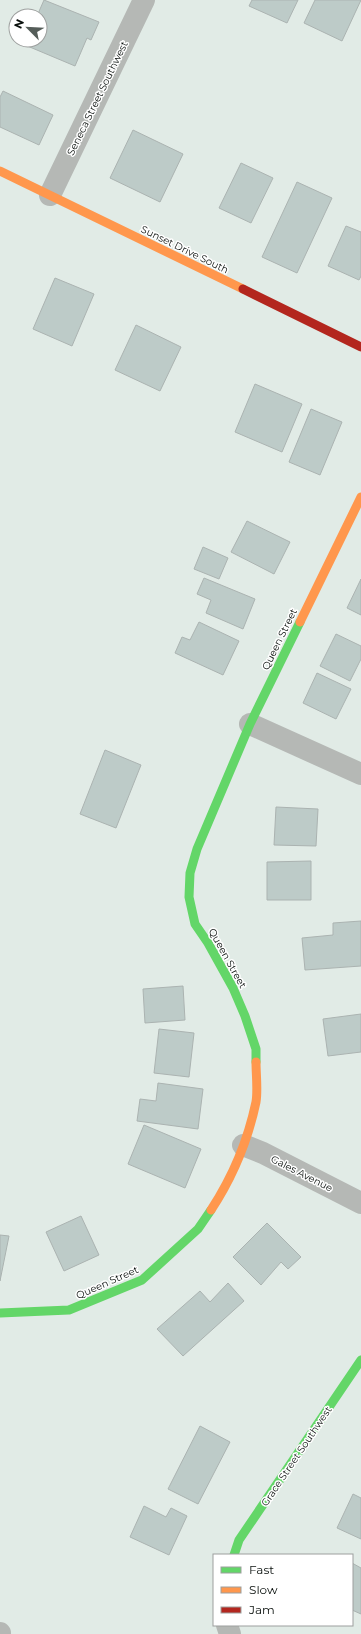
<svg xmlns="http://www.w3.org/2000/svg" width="361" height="1634" font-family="Montserrat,sans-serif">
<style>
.building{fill:#bdcbc8;stroke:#abb3b1}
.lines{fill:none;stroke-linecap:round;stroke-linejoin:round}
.street{stroke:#b5b8b5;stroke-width:22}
.fast{stroke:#63d668;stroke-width:9}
.slow{stroke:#ff974d;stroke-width:9}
.jam{stroke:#b3261e;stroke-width:9}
.labels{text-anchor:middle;stroke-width:3;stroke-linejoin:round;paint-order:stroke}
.street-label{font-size:10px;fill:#0a100d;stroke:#fff}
</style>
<rect width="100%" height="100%" fill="#e1ebe6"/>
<path class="building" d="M44,0L99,22L91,40L87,38L75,66L25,45L27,40H40V16H37Z
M252,0H298L287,23L249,6Z
M315,0H361L342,41L304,23Z
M3,91L53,115L39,145L0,127V97Z
M133,130L183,154L160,202L110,178Z
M241,163L273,178L251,223L219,208Z
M297,182L332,198L297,273L262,257Z
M346,226L361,232V276L359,280L328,266Z
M55,278L94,294L72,346L33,329Z
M136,325L181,347L160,391L115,370Z
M255,384L302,404L282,452L235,432Z
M311,409L342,422L320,475L289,462Z
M247,521L290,542L274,574L231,552Z
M203,547L228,558L219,579L194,569Z
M204,578L255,599L243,629L206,613L211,600L197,594Z
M361,579V615L347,608Z
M199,622L239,641L223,675L175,653L182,637L190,640Z
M336,634L361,646V659L350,681L320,666Z
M317,673L351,689L336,719L303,703Z
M105,750L141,765L116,828L80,814Z
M276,807L318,809L316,846L274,845Z
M311,861V900H267V862Z
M361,921V966L305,970L302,938L333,935V923Z
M183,986L185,1020L145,1023L143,989Z
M361,1014V1052L328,1056L323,1019Z
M159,1029L194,1033L189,1077L154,1073Z
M158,1083L203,1089L198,1129L137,1121L140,1099L156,1101Z
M144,1125L201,1149L185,1188L128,1164Z
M81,1216L99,1255L64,1271L46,1232Z
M267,1223L301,1257L288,1269L281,1262L261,1285L233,1257Z
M0,1235L9,1236L0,1281Z
M228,1283L244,1301L183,1356L157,1329L200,1291L210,1302Z
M200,1426L230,1442L198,1504L168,1489Z
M353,1494L361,1498V1539L337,1528Z
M144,1506L166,1517L171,1508L187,1516L169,1555L130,1537Z
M352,1563L361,1568V1614L352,1610Z"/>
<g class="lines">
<path class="street" d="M50,195L144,0
M250,724L361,774
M243,1145L263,1153L361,1203
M227,1625L230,1634
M0,1633V1634"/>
<path class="fast" d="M256,1062V1049L245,1016L233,988L208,943L195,924L189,897L190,873L197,849L250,724L300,622
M0,1313L69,1310L142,1280L198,1229L211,1210
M234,1555L239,1540L361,1360"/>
<path class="slow" d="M0,171L243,289
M300,622L361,497
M211,1210C232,1178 248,1140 256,1102C258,1090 256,1075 256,1062"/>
<path class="jam" d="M243,289L361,347"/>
</g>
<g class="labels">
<g class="street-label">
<text transform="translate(97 98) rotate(-64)" y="4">Seneca Street Southwest</text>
<text transform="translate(185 249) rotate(26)" y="4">Sunset Drive South</text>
<text transform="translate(279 639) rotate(-64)" y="4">Queen Street</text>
<text transform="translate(228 958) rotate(61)" y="4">Queen Street</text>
<text transform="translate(302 1173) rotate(27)" y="4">Gales Avenue</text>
<text transform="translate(107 1282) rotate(-24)" y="4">Queen Street</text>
<text transform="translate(296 1456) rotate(-56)" y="4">Grace Street Southwest</text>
</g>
</g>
<rect x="213" y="1554" width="140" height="72" fill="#ffffff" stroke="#9d9f9e"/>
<rect x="221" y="1567" width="20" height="6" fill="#63d668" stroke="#9d9f9e"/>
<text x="249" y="1574" font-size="12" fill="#0a100d">Fast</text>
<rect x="221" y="1587" width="20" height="6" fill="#ff974d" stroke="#9d9f9e"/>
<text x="249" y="1594" font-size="12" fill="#0a100d">Slow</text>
<rect x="221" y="1607" width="20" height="6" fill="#b3261e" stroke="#9d9f9e"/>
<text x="249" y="1614" font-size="12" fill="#0a100d">Jam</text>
<g transform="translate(28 28) rotate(294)"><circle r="19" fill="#ffffff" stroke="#9d9f9e"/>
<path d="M0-3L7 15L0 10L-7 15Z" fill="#555d59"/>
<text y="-6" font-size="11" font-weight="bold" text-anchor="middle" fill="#0a100d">N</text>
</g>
</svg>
